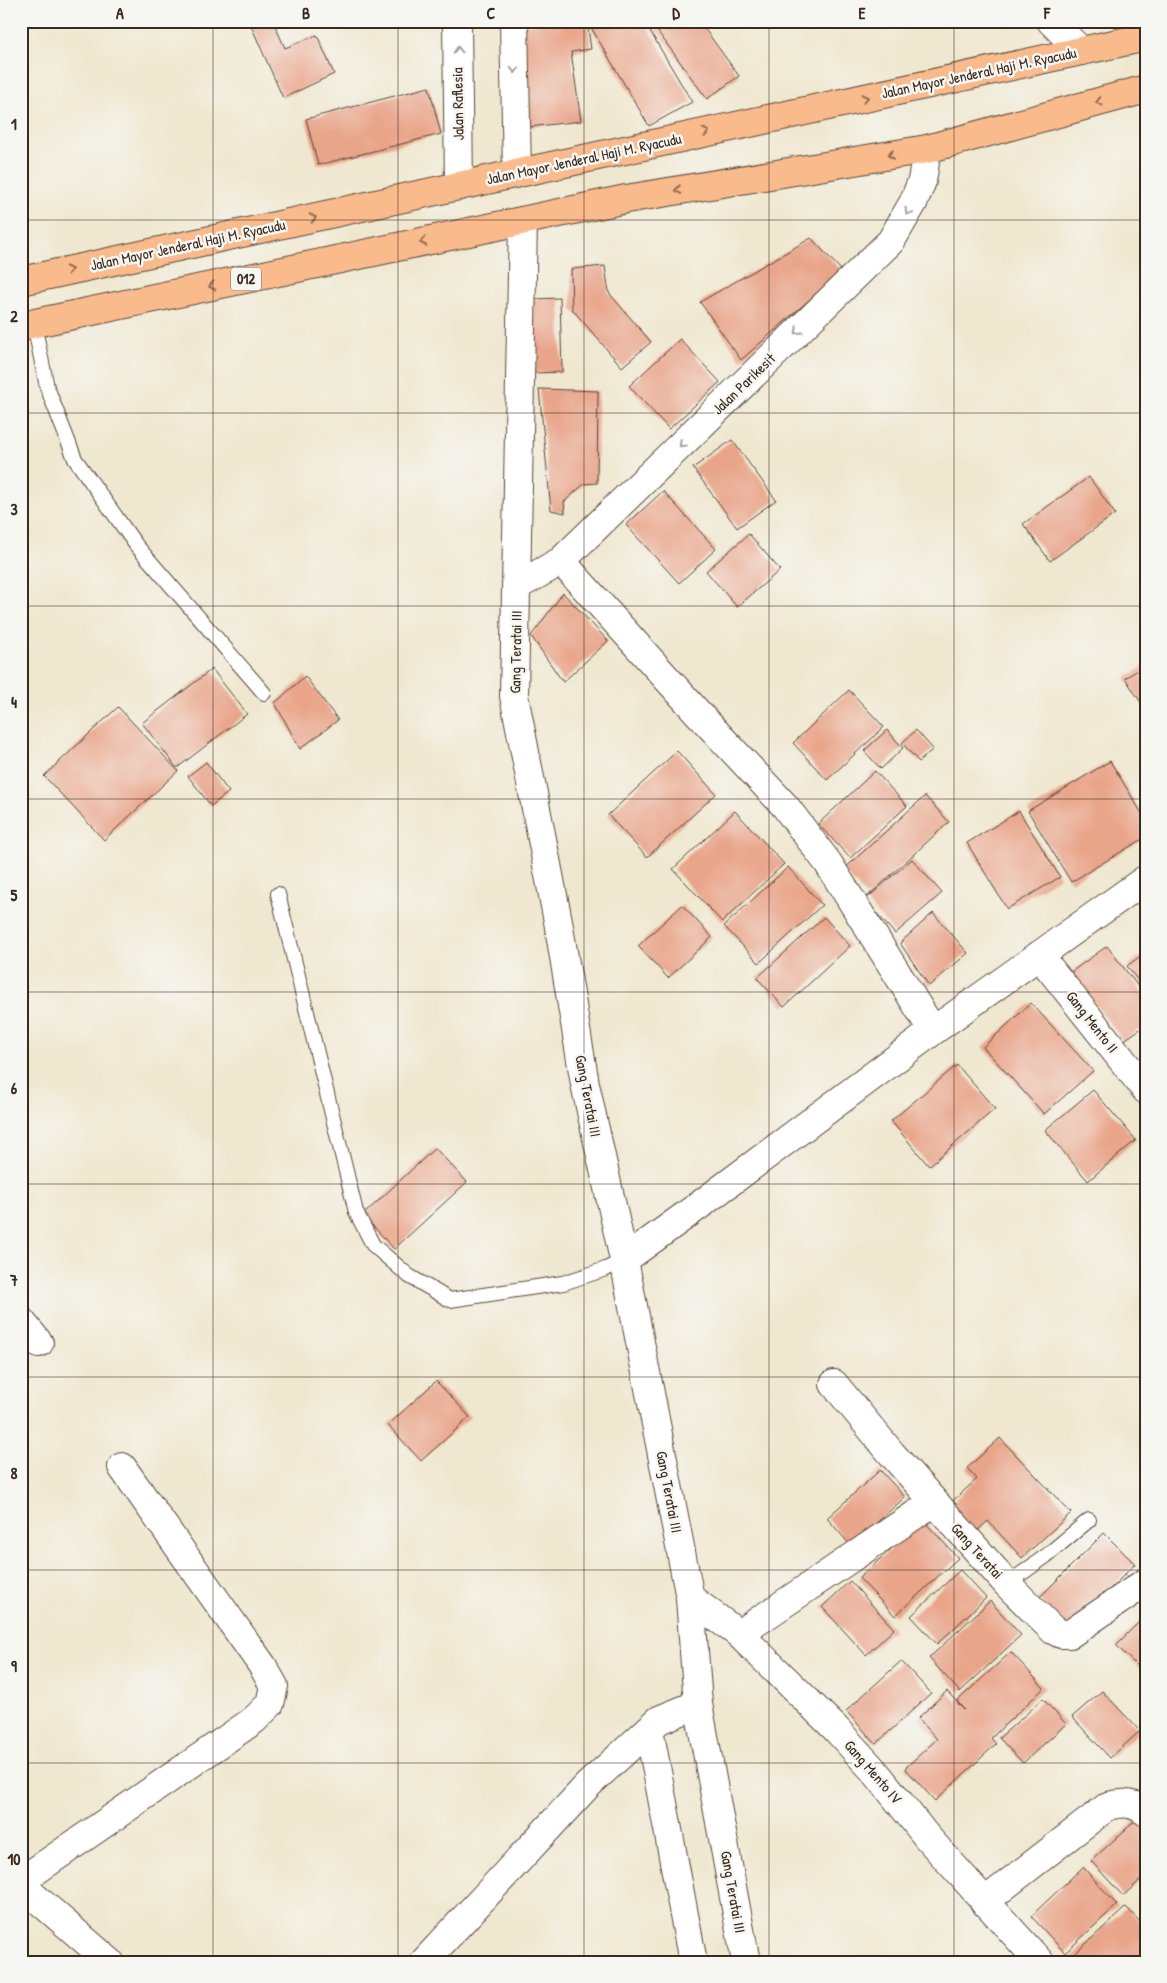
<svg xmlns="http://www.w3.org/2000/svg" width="1167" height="1983" font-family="'Patrick Hand',sans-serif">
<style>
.building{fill:#e9a58a}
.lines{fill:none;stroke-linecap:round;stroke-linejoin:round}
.service-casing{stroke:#564639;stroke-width:16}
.minor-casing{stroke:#564639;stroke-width:30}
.primary-casing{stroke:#564639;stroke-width:30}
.service{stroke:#fff;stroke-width:14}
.minor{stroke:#fff;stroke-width:28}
.primary{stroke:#fabb8c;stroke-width:28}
.oneway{stroke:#a79f9a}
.oneway2{stroke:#916b50}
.grid{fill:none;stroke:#3b2a1e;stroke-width:1;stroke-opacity:0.55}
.labels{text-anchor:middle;stroke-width:5;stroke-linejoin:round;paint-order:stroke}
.shield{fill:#f6f6f2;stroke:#73675e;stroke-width:1}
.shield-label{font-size:14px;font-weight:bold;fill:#3b2a1e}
.street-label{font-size:15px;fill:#3b2a1e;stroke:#f6f6f2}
.neatline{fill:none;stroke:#3b2a1e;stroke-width:2}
.grid-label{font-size:16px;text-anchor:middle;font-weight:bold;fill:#3b2a1e}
</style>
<rect width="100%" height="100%" fill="#f6f6f2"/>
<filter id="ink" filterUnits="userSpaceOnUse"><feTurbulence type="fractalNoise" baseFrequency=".02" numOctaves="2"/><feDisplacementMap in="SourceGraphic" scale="10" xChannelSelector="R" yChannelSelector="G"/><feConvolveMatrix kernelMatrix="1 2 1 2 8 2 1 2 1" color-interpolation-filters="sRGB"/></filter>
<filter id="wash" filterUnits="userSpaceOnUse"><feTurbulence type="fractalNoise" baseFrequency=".0096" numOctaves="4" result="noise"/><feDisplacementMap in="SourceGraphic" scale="20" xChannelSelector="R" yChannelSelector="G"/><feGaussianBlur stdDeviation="1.12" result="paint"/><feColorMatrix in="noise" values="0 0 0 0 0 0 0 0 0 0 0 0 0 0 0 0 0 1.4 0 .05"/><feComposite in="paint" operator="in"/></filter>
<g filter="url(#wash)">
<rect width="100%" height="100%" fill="#efe7cf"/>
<g id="blocks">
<path class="building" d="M249,21H273L285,48L317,35L334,74L283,98Z
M549,21H587L591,49L571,52L581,121L529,127L522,26Z
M593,21H644L692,102L649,126L589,24Z
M650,21H699L739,76L707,99Z
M429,87L441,134L318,165L306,119Z
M811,238L842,271L741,360L700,302Z
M605,266L609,293L651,342L622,367L572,309L571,269Z
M560,298L562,372L534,373L532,299Z
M680,339L720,382L669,429L629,386Z
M539,389L598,391L597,483L584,484L564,502L565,513L551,510Z
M732,440L776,500L737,528L693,468Z
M1089,477L1115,514L1050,561L1023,524Z
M663,491L716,549L679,583L626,525Z
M749,534L780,570L737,607L706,571Z
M563,593L608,641L563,682L531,636Z
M1146,665V710L1125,678Z
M212,669L247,714L177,768L142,723Z
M305,676L338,720L300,749L275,703Z
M849,690L884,727L827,780L793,743Z
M118,707L178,771L104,840L44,776Z
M887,730L903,748L881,769L864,751Z
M916,730L933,749L919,762L902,743Z
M677,751L716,794L647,857L608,815Z
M1110,761L1146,820V837L1071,882L1028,811Z
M206,762L229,792L211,806L188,776Z
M875,771L907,806L850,858L818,824Z
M925,796L949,822L867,897L843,870Z
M735,811L784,864L722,922L673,869Z
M1019,811L1060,877L1007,909L967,843Z
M912,859L942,893L895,934L865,900Z
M788,867L822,905L759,963L724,926Z
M682,905L712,937L668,978L638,946Z
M933,913L968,953L929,986L900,943Z
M824,917L850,946L784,1007L757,978Z
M1107,946L1146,997V1025L1123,1041L1071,972Z
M1146,952V991L1127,966Z
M1031,1003L1093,1071L1044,1114L983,1047Z
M957,1065L995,1109L929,1166L891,1121Z
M1093,1090L1136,1140L1088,1181L1045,1130Z
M435,1148L467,1182L394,1249L363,1215Z
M436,1381L470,1417L421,1461L388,1425Z
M1000,1438L1071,1513L1022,1558L988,1521L973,1535L947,1506L977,1479L967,1468Z
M880,1470L905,1497L851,1546L827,1518Z
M923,1520L958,1558L895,1616L859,1578Z
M1104,1533L1135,1564L1069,1630L1038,1599Z
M960,1570L986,1598L937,1644L911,1616Z
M850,1581L894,1629L866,1655L822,1607Z
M990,1601L1021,1635L960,1692L929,1658Z
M1146,1615V1664L1140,1669L1116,1645Z
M1011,1652L1044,1688L991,1738L996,1744L935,1801L905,1768L937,1739L918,1718L947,1691L964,1710L957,1701Z
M901,1661L931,1693L876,1744L846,1711Z
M1102,1691L1140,1731L1110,1758L1072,1717Z
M1043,1699L1066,1724L1023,1763L999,1738Z
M1137,1819L1146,1828V1875L1123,1896L1091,1861Z
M1083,1867L1117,1905L1065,1953L1031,1916Z
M1126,1907L1146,1928V1962H1066Z"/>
</g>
</g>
<g filter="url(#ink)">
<use href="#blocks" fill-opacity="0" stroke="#564639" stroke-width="1"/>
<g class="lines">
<defs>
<path id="service" d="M34,324L47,387L75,459L136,545L264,693
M278,894L356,1212L373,1245L409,1276L450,1300L563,1283L606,1269L624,1260
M1007,1584L1046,1556L1089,1520"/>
<path id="minor" d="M457,21L459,186
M514,21L517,173
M1051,21L1081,51
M523,221L514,696L558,921L585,1084L624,1260L690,1598L698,1704L746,1962
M561,561L698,713L785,806L828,863L933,1031
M517,586L561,561L891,241L913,203L922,181L927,149
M1039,955L1146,1090
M624,1260L697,1207L933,1031L1146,879
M21,1321L39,1343
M834,1384L892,1454L1007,1584L1053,1630L1061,1634H1070L1146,1582
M690,1598L739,1634L836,1729L877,1774L927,1837L1040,1962
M739,1634L934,1502
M649,1729L693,1962
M21,1881L254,1720L270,1704L274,1686L262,1665L122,1467
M21,1885L110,1962
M984,1902L1108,1806C1122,1802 1134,1802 1146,1812
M424,1962L588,1785L659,1720L698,1704"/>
<path id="primary" d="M21,281L1146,37
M21,326L626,199L927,149L1146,89"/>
</defs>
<use href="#service" class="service-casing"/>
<use href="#minor" class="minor-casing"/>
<use href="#primary" class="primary-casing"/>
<use href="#service" class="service"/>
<use href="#minor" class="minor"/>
<use href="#primary" class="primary"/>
</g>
<defs><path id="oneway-chevron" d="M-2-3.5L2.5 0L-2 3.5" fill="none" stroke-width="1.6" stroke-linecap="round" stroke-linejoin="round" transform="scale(1.25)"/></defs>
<g class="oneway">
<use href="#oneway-chevron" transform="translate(458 50) rotate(-91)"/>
<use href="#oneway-chevron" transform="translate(515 70) rotate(89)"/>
<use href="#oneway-chevron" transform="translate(908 212) rotate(121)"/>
<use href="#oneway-chevron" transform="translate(798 331) rotate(136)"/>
<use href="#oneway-chevron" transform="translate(682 444) rotate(136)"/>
</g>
<g class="oneway2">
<use href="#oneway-chevron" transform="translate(865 98) rotate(-12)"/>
<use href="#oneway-chevron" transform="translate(1099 102) rotate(165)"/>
<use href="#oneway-chevron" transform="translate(706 132) rotate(-12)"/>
<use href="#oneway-chevron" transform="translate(891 155) rotate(171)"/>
<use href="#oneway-chevron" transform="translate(678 190) rotate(171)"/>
<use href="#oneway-chevron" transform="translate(313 218) rotate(-12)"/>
<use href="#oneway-chevron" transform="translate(423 242) rotate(168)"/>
<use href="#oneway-chevron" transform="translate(69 270) rotate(-12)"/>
<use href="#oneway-chevron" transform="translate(212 286) rotate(168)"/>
</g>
</g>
<path class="grid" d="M213,21V1962M398,21V1962M584,21V1962M769,21V1962M954,21V1962M21,220H1146M21,413H1146M21,606H1146M21,799H1146M21,992H1146M21,1184H1146M21,1377H1146M21,1570H1146M21,1763H1146"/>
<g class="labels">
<rect class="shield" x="231" y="267.5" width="30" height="23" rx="4"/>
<g class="shield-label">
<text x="246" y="284">012</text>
</g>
<g class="street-label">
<text transform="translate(979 73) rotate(-12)" y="5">Jalan Mayor Jenderal Haji M. Ryacudu</text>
<text transform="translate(458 104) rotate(-91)" y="5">Jalan Raflesia</text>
<text transform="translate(584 159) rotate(-12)" y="5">Jalan Mayor Jenderal Haji M. Ryacudu</text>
<text transform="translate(188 245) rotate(-12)" y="5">Jalan Mayor Jenderal Haji M. Ryacudu</text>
<text transform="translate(744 384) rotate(-44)" y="5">Jalan Parikesit</text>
<text transform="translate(516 652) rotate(-89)" y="5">Gang Teratai III</text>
<text transform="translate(1092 1022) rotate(52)" y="5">Gang Mento II</text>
<text transform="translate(588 1096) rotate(79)" y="5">Gang Teratai III</text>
<text transform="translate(669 1492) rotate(79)" y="5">Gang Teratai III</text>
<text transform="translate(977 1551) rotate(48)" y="5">Gang Teratai</text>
<text transform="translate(873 1772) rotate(49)" y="5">Gang Mento IV</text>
<text transform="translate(733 1892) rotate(80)" y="5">Gang Teratai III</text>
</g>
</g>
<rect width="1167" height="1983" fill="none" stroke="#f6f6f2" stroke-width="55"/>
<rect x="28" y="28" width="1112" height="1928" class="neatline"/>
<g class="grid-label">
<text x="120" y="19">A</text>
<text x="306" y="19">B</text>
<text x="491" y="19">C</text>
<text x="676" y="19">D</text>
<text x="862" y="19">E</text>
<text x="1047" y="19">F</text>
<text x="14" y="130">1</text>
<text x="14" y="322">2</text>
<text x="14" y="515">3</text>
<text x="14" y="708">4</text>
<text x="14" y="901">5</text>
<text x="14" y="1094">6</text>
<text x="14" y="1286">7</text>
<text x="14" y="1479">8</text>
<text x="14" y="1672">9</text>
<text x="14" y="1865">10</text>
</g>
</svg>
